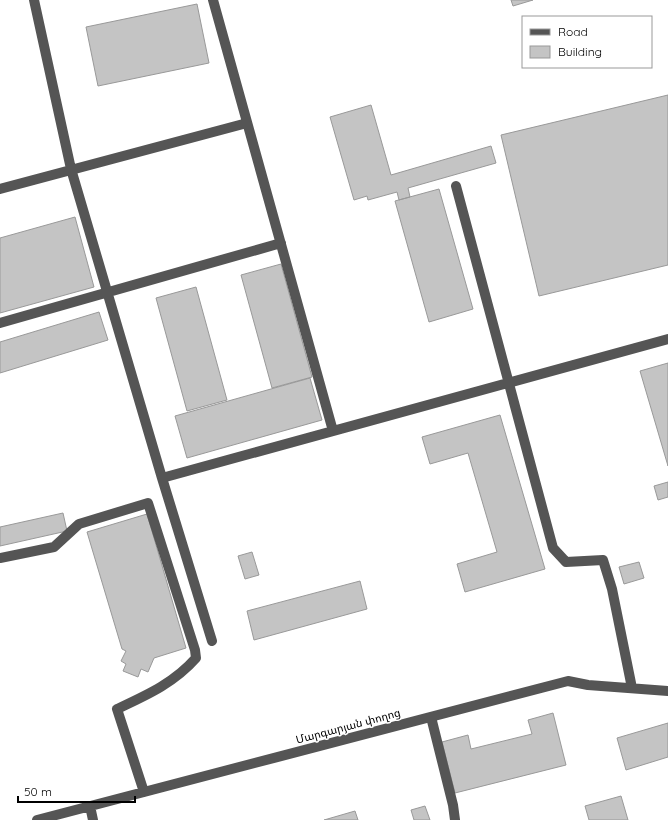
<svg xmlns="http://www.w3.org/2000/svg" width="668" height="820" font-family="Quicksand,'Noto Sans Armenian',sans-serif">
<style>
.building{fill:#c4c4c4;stroke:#999}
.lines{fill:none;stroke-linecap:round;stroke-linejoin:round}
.minor{stroke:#555;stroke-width:10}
.labels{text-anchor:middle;stroke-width:3;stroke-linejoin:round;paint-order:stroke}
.street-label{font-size:11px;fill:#000;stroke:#fff}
</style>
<rect width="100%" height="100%" fill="#fff"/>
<path class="building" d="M511,0H533L513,6Z
M197,4L209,63L98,86L86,27Z
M668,95V265L539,296L501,135Z
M371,105L391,175L491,146L496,163L408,188L410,197L399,200L397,192L368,200L367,196L354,200L330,117Z
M439,189L473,309L429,322L395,201Z
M75,217L94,287L0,313V238Z
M281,264L312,377L272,388L241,275Z
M196,287L227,400L187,411L156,298Z
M99,312L108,340L0,373V342Z
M668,363V466L640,371Z
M310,378L322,420L187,458L175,416Z
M500,415L545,569L465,592L457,564L497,552L468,453L430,464L422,437Z
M668,482V497L658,500L654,486Z
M63,513L67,531L0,546V527Z
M147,514L186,648L154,658L148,672L141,669L138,677L123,671L126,664L121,661L126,651L122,649L87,532Z
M252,552L259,575L245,579L238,556Z
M639,562L644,578L624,584L619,567Z
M360,581L367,609L254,640L247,611Z
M553,713L566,765L455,793L442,742L468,735L471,749L532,734L528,720Z
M668,723V757L626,770L617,738Z
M621,796L628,820H589L585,806Z
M425,806L430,820H414L411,810Z
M355,811L358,820H324Z"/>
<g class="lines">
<path class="minor" d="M34,0L71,169L162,478L212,641
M213,0L333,431
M456,186L553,548L566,562L603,560L612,589L632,688
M0,189L247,123
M0,323L281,243
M162,478L668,339
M0,558L54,547L79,524L148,503L195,650L196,658C174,683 147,695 117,709L144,792
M431,717L453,805L455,820
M90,806L93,820
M37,820L568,681L588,685L668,691"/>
</g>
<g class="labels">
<g class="street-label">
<text transform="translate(348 726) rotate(-15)" y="4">Մարգարյան փողոց</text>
</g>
</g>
<rect x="522" y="16" width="130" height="52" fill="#ffffff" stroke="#999999"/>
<rect x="530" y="29" width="20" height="6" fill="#555555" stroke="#999999"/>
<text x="558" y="36" font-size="12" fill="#000000">Road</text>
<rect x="530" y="46" width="20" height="12" fill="#c4c4c4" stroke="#999999"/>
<text x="558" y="56" font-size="12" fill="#000000">Building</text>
<path d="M18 796v6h117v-6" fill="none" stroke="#000000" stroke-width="2"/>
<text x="24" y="796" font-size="12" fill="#000000" stroke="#ffffff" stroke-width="3" paint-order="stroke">50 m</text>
</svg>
